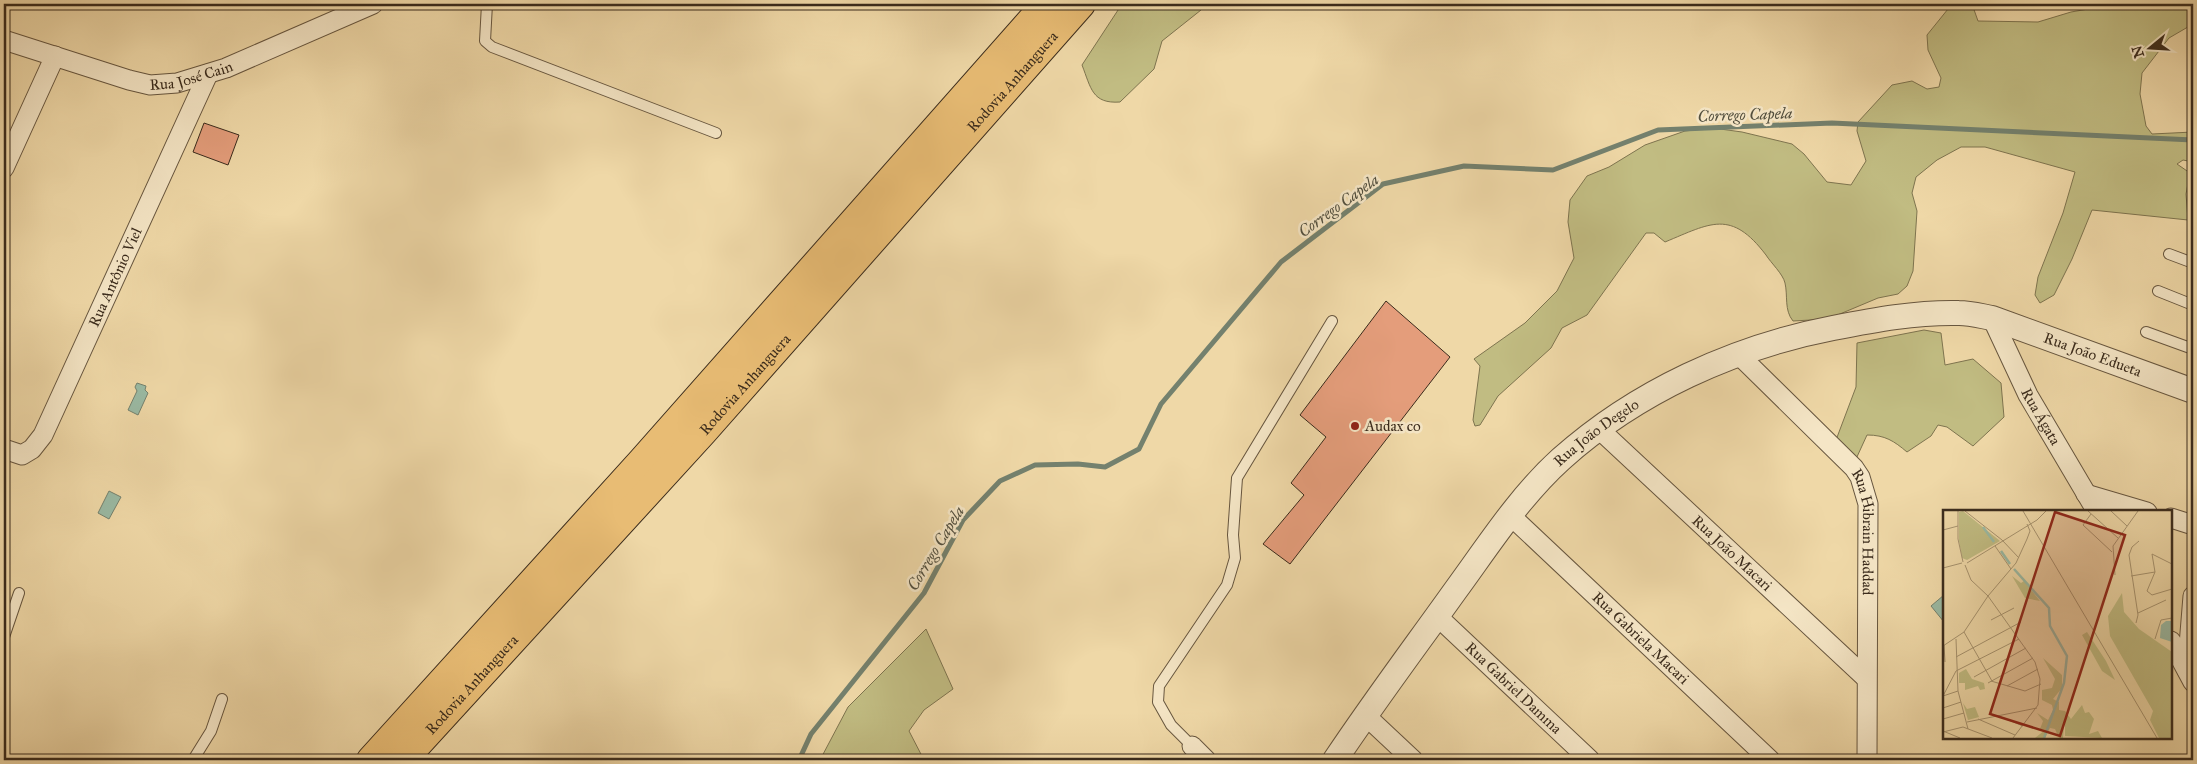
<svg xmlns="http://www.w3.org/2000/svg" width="2197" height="764" font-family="'IM FELL Great Primer',serif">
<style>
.green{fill:#c1bc82;stroke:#7e744f}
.water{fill:#9abaa4;stroke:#74816e}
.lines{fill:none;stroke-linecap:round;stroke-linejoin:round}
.stream{stroke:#74816e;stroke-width:5}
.building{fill:#e49d7b;stroke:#3a2b1c}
.service-casing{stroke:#67563f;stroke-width:12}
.minor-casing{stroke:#67563f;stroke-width:21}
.tertiary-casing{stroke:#67563f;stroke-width:26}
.motorway-casing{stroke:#3a2b1c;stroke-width:30}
.service{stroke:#f5e6c6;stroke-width:10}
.minor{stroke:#f5e6c6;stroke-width:19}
.tertiary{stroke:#f5e6c6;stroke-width:24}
.motorway{stroke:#e8bc74;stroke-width:28}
.poi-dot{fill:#8f2418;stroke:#f5e6c6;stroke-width:2}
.labels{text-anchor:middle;stroke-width:5;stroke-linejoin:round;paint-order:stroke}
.street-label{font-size:15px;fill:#3a2b1c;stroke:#f5e6c6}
.poi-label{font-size:15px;fill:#3a2b1c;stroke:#f5e6c6;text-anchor:start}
.water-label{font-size:16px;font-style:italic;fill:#524f3e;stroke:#f5e6c6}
.inset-river{fill:none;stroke:#9abaa4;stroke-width:2.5}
.inset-road{fill:none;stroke:#a7936f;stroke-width:1}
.view{fill:#8f2418;fill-opacity:0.15;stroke:#8f2418;stroke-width:2.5}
.inset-edge{fill:none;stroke:#3a2b1c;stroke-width:2.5}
</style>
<rect width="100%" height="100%" fill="#efd8a7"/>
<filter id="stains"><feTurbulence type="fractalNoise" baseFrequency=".004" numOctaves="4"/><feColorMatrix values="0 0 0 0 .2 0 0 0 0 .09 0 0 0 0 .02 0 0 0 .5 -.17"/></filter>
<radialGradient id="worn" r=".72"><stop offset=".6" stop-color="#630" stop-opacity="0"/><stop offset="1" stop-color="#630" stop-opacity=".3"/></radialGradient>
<path class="green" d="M1122,4H1205L1201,10L1162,41L1154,69L1120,102C1092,104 1091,88 1082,65Z
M1960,4H1972L1978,21L2038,22L2071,12L2117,4H2193V24L2169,38L2142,73L2140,94L2146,126L2152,134L2193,132V162L2183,160L2177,164L2190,173L2186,194L2188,220L2092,210L2072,259L2054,295L2040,303L2035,295L2038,277L2063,213L2075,172L1985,147H1961L1937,160L1916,177L1912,193L1917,211L1913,271L1907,286L1898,294L1878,298L1828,319L1793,321C1784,310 1788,296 1785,283C1783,274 1771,263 1766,255C1731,209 1711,223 1665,242L1654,233H1646L1587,315L1562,328L1551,348L1498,396L1480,425L1475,426L1473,420L1480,366L1474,359L1525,323L1557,291L1574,258L1568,222L1570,200L1587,176L1609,167L1645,145L1685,131L1713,128L1742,132L1792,144L1804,154L1827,182L1851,185L1866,161L1857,131L1858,122L1892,85L1912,81L1927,89L1939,87L1941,78L1928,50L1927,35L1948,9Z
M1924,330L1941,333L1945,365L1973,359L2001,383L2004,417L1973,446L1947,427L1938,425L1931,436L1907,452C1894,441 1885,435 1867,435L1856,459L1836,440L1856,387L1857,343Z
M926,629L953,689L924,710L909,731L924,760H820L848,707Z"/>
<path class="water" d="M137,383L146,386L145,390L148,393L138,415L128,410L137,391L135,387Z
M109,491L121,497L109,519L98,513Z
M1944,595V622L1931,606Z"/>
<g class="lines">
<path class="stream" d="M799,760L811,734L924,593L963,520L1000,481L1035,465L1078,464L1105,467L1139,449L1161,404L1281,262L1383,184L1464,166L1553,170L1658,130L1832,123L2193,140"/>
</g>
<path class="building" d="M204,123L239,135L228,165L193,152Z
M1386,301L1450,357L1290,564L1263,544L1304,495L1291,483L1326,437L1300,415Z"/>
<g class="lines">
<defs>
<path id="service" d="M487,4L485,41L492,47L716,133
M2169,254L2193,263
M2158,291L2193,305
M2146,332L2193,349
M4,637L19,593
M1192,746L1171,725L1158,702L1159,686L1227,585L1235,558L1233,535L1237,478L1332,321
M193,760L211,731L222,699"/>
<g id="minor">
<path id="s1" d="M4,40L129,80L150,85L177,83L226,68L373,4"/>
<path d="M4,168L55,56"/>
<path id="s2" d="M1992,318L2028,395L2097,512"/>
<path id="s3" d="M1738,354L1854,468L1860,477L1868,504L1867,760"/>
<path id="s4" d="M1599,429L1866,678"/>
<path id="s5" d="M4,449L22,455L32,449L43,435L208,74"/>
<path d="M2086,494L2147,512"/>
<path id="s6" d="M1511,516L1770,760"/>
<path d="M2171,518L2193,525"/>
<path id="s7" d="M1437,616L1590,760"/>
<path d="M2171,641L2193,682"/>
<path d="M2187,670L2193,596"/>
<path d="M1365,715L1413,760"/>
<path d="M1192,746L1206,760"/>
</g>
<g id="tertiary">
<path id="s8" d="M1335,760C1373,703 1415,647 1455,591C1488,546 1519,497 1561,459C1636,392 1734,347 1833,328C1874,320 1916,312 1959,313C1970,313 1981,316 1992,318L2193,391"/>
</g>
<g id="motorway">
<path d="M371,760L642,461L1046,4"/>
<path id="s9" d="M403,760L703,432L1081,4"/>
</g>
</defs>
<use href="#service" class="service-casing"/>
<use href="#minor" class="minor-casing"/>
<use href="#tertiary" class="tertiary-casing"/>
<use href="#motorway" class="motorway-casing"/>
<use href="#service" class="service"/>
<use href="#minor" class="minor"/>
<use href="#tertiary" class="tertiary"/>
<use href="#motorway" class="motorway"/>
</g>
<circle class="poi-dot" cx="1355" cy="426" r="5"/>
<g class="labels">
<g class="street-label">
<text dy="5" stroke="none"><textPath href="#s1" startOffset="195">Rua José Cain</textPath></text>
<text dy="5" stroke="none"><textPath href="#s9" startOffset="912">Rodovia Anhanguera</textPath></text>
<text dy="5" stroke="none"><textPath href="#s5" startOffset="222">Rua Antônio Viel</textPath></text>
<text dy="5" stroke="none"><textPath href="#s8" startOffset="950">Rua João Edueta</textPath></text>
<text dy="5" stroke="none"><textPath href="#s9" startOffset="508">Rodovia Anhanguera</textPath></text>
<text dy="5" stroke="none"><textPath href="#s2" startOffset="110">Rua Ágata</textPath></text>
<text dy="5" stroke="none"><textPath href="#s8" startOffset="421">Rua João Degelo</textPath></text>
<text dy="5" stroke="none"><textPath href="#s3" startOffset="229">Rua Hibrain Haddad</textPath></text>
<text dy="5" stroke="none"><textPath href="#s4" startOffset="182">Rua João Macari</textPath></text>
<text dy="5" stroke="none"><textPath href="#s6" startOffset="178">Rua Gabriela Macari</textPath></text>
<text dy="5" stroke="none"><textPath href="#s9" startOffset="102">Rodovia Anhanguera</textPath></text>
<text dy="5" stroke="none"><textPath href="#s7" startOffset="105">Rua Gabriel Damma</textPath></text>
</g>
<g class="poi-label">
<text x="1365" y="431">Audax co</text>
</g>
<g class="water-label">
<text transform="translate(1745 114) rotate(-2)" y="6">Corrego Capela</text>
<text transform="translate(1338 205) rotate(-36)" y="6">Corrego Capela</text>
<text transform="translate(935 548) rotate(-59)" y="6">Corrego Capela</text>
</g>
</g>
<g transform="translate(1943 510)">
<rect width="229" height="229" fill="#efd8a7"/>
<path d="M20,1L57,31L24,50L19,48L16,31V2ZM69,66L78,73L81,71L97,91L82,88ZM179,83L181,102L196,119L229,142V228H216L207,210L210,201L167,126L165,106ZM144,122L163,151L172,170L159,161L139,125ZM100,148L119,165V178L110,189L116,192V200L122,201L128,209L139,195L142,203L146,202L151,209L146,224L155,221L159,228L122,226V206L120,228H116L112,219L107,218L102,228H92L102,220L97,219L100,211L94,203L105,210L110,200L109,195L99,190V180L109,178L112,169ZM23,159L29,169L41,173L42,179L37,180L35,176L22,180V173H16V163ZM20,193L24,199L32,197L36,207L25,210Z" fill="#c1bc82"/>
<path d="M223,111H229V132L217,128L218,115Z" fill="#9abaa4"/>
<path class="inset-river" d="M40,17L51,32M58,41L67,54M71,59L106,98L107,116L124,146L121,173L101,228"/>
<path class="inset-road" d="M15,1V29L20,52M22,1L59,30M80,1L214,228M145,1L175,28M168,1L184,16M148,4L140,15L169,42M84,14L87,21L84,29M0,20L15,16M59,30L76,48M52,36L68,59M24,53L94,10L103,1M229,54L209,44L212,62L204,81L209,85L229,79M22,55L28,70L45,86L73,53L84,29M0,58L19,53M172,65L170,36L195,1M188,66L212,62M195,103L223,90M48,110L71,98M193,113L195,105L186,45L189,37L196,31M21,122L49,171M13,129L15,181L25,219M212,129L218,110L229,108M1,135L2,152M0,136L21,122L45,86L92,152L97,169L95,195L70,228M13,147L78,112M13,161L76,129M31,167L83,138M48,171L82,181L98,174M45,173L90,148M64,176L95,159M0,186L13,161M0,186L15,181M0,198L18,192M56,206L80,216M0,209L21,203M35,209L72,225M24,212L94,198M0,221L17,228M0,222L20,217L49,228"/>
<path class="view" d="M112,2L182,25L117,226L47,204Z"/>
<rect width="229" height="229" class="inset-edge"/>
</g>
<rect width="2197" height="764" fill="none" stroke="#efd8a7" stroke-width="20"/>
<rect x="5" y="5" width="2187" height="754" fill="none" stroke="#3a2b1c" stroke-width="2.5"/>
<rect x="10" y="10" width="2177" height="744" fill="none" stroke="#3a2b1c"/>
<g transform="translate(2150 48) rotate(252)" stroke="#f5e6c6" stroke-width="4" paint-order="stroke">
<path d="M0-4L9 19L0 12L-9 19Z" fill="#3a2b1c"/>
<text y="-8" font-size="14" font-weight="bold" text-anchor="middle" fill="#3a2b1c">N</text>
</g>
<rect width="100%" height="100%" filter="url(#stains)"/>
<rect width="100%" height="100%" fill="url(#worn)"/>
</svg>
